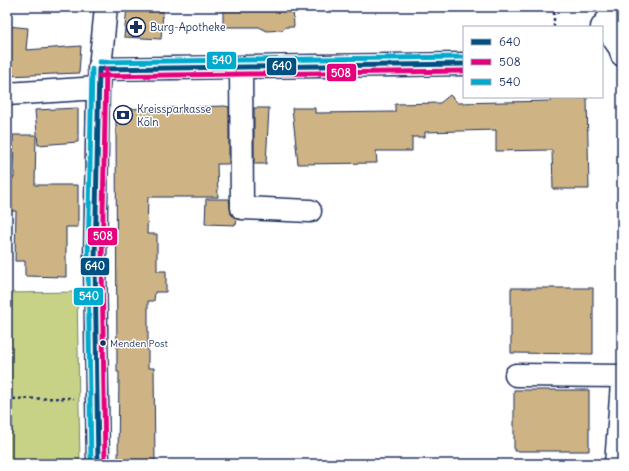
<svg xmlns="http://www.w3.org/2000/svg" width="629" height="471" font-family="Delius,sans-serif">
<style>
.green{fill:#c8d286;stroke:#728072}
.building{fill:#ceb384;stroke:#1b2f5e}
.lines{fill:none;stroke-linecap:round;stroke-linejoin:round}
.minor-casing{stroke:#1b2f5e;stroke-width:25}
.path{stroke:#1b2f5e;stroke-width:2.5;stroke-dasharray:3 3;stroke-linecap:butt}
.minor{stroke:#fff;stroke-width:22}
.bus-1-casing{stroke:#fff;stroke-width:8}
.bus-2-casing{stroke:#fff;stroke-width:8}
.bus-3-casing{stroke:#fff;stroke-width:8}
.bus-1{stroke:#005081;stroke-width:5}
.bus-2{stroke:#e5007d;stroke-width:5}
.bus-3{stroke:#00a9ce;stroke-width:5}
.bus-dot{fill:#1b2f5e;stroke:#fff;stroke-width:1.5}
.labels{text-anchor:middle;stroke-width:3;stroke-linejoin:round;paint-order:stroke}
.bus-label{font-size:10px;fill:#1b2f5e;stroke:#fff;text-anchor:start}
.poi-label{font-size:11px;fill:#1b2f5e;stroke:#fff;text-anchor:start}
.line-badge{stroke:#fff;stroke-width:1.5}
.badge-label{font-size:11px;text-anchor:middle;font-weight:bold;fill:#fff}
</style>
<rect width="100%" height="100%" fill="#fff"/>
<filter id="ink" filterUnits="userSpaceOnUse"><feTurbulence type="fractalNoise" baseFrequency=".025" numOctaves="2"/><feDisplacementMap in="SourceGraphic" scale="8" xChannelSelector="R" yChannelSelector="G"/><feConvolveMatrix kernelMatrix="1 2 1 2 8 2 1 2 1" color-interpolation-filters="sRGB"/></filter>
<g filter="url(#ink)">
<path class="green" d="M77,292L80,464H7V293Z"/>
<path class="building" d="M127,7H159V11H163L161,39L124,37Z
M223,7H293L294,27H286L282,30L267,31L259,27H223Z
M7,26L28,28L26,50L81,46L79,73L7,76Z
M450,95L458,103L551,101V99L587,98L589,189H553L552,150L496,151V130L425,132V137H412V151H376L377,163L298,164L292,108H315V113L395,112V104L440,103Z
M225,106L229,107V164H217L218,197H148L147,234H157V271H166V292H155L154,301H148V368H154L155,464H118L119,372H117L116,120L126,109Z
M78,108V142L38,145L35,110Z
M254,108H269L266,164H254Z
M13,135H36L35,185H78V227H66V277L25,276V261H15L16,211H7V178H14Z
M206,199H229L231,214L237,219L236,225L205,224Z
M511,288H593V354L511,353Z
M514,390H589V451H514Z"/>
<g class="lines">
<defs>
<path id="minor" d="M604,25L620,48L622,55
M602,27L609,18L612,7
M241,67L242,208L310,211
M99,69L464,64
M7,94L98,88
M516,375L622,376
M98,464L95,261L98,88L106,7
M616,464L622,383"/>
</defs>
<use href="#minor" class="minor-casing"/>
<path class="path" d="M554,27V7
M7,399L74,398"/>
<use href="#minor" class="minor"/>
<defs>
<path id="bus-1" d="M99,69L464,64
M98,464L95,261L99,69"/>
<path id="bus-2" d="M99,76L464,71
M105,464L102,261L106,69"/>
<path id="bus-3" d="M99,62L464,57
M91,464L88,261L92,69"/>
</defs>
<use href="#bus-1" class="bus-1-casing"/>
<use href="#bus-2" class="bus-2-casing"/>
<use href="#bus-3" class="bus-3-casing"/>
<use href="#bus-1" class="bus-1"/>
<use href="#bus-2" class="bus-2"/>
<use href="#bus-3" class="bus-3"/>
</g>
</g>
<defs>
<symbol id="pharmacy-ring" viewBox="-11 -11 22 22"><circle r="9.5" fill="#fff" stroke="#1b2f5e" stroke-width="1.5"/><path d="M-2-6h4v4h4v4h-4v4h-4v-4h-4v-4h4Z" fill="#1b2f5e"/></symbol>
<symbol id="bank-ring" viewBox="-11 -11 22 22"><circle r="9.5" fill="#fff" stroke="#1b2f5e" stroke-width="1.5"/><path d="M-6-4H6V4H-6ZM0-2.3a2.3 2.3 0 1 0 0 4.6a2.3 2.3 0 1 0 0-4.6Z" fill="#1b2f5e"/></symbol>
</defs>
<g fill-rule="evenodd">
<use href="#pharmacy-ring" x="125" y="16" width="22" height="22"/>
<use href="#bank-ring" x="112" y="104" width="22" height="22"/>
</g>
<circle class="bus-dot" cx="103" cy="343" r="3.5"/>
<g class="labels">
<g class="bus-label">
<text x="110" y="347">Menden Post</text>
</g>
<g class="poi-label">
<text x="150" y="31">Burg-Apotheke</text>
<text x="137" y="113">Kreissparkasse<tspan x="137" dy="13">Köln</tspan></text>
</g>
</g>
<g class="line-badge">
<rect x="206" y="51" width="31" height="19" rx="4" fill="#00a9ce"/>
<rect x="266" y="57" width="31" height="19" rx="4" fill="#005081"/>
<rect x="326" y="63" width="31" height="19" rx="4" fill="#e5007d"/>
<rect x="87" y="227" width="31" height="19" rx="4" fill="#e5007d"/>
<rect x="80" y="257" width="30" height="19" rx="4" fill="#005081"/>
<rect x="73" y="287" width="31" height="19" rx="4" fill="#00a9ce"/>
</g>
<g class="badge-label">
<text x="222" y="64">540</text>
<text x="282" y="70">640</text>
<text x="341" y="77">508</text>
<text x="103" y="240">508</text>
<text x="95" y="270">640</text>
<text x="89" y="300">540</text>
</g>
<rect width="629" height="471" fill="none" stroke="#fff" stroke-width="24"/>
<rect x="12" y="12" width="605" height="447" fill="none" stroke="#1b2f5e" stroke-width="1.5" filter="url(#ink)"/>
<rect x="463" y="26" width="140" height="72" fill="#ffffff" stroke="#a4acbf"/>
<rect x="471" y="39" width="20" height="6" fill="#005081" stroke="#a4acbf"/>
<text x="499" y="46" font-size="12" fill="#1b2f5e">640</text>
<rect x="471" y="59" width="20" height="6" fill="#e5007d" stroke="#a4acbf"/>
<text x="499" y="66" font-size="12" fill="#1b2f5e">508</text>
<rect x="471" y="79" width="20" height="6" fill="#00a9ce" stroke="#a4acbf"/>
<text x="499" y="86" font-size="12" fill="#1b2f5e">540</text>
</svg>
